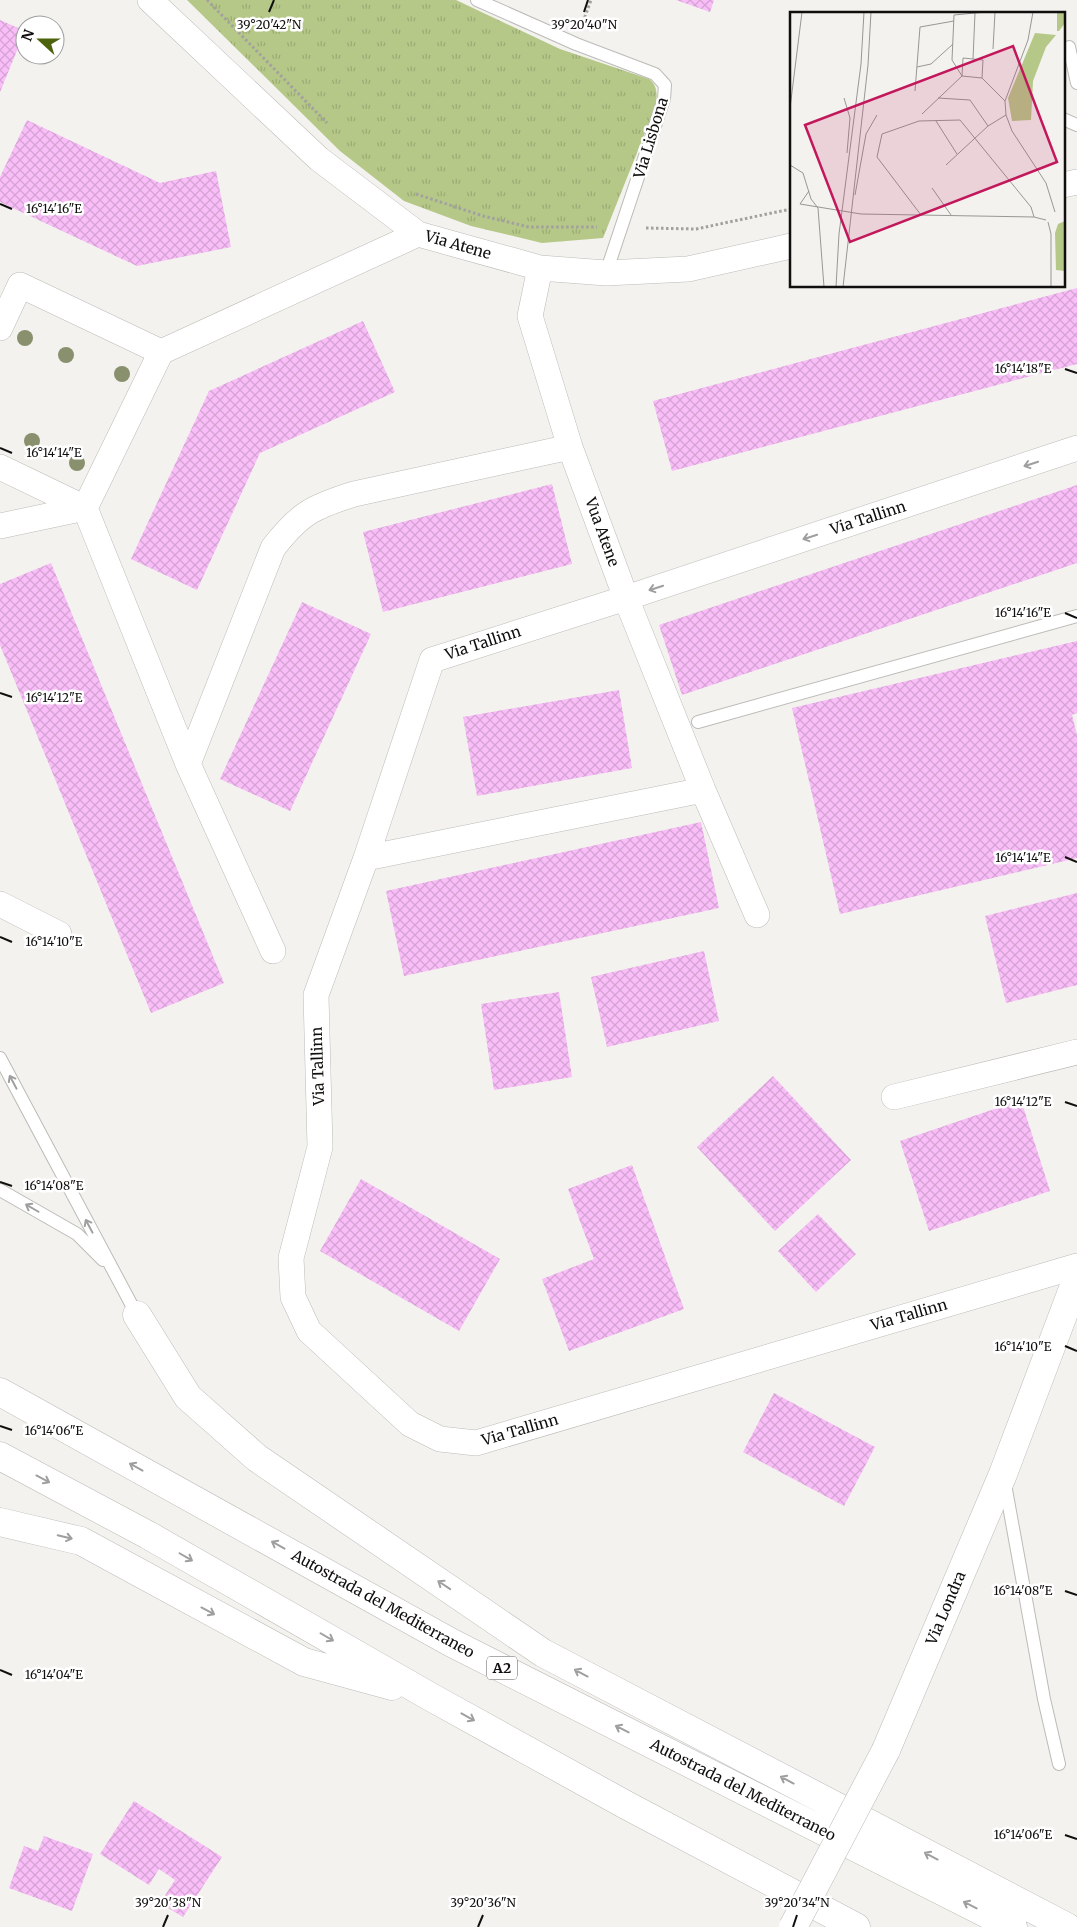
<svg xmlns="http://www.w3.org/2000/svg" width="1077" height="1927" font-family="Merriweather,serif">
<style>
.grass{fill:url(#grass-tufts)}
.building{fill:url(#building-cross-hatch)}
.lines{fill:none;stroke-linecap:round;stroke-linejoin:round}
.lane-casing{stroke:#bcbbb8;stroke-width:14}
.street-casing{stroke:#bcbbb8;stroke-width:26}
.secondary-casing{stroke:#bcbbb8;stroke-width:29}
.highway-casing{stroke:#bcbbb8;stroke-width:29}
.path{stroke:#a2a19e;stroke-width:3;stroke-dasharray:2.5 2.5;stroke-linecap:butt}
.lane{stroke:#fff;stroke-width:12}
.street{stroke:#fff;stroke-width:25}
.secondary{stroke:#fff;stroke-width:28}
.highway{stroke:#fff;stroke-width:28}
.secondary-bridge-casing{stroke:#bcbbb8;stroke-width:29;stroke-linecap:butt}
.secondary-bridge{stroke:#fff;stroke-width:28}
.tree{fill:#89906e}
.oneway{stroke:#9f9f9f}
.ticks{fill:none;stroke:#100f0e;stroke-width:2}
.labels{text-anchor:middle;stroke-width:5;stroke-linejoin:round;paint-order:stroke}
.shield{fill:#fff;stroke:#585756;stroke-width:1}
.shield-label{font-size:14px;font-weight:bold;fill:#100f0e}
.street-label{font-size:15px;fill:#100f0e;stroke:#fff}
.inset-road{fill:none;stroke:#989794;stroke-width:1}
.view{fill:#c2185b;fill-opacity:0.15;stroke:#c2185b;stroke-width:2.5}
.inset-edge{fill:none;stroke:#100f0e;stroke-width:2.5}
.ticks-label{font-size:12px;text-anchor:middle;fill:#100f0e;stroke:#fff;stroke-width:5;stroke-linejoin:round;paint-order:stroke}
</style>
<defs>
<pattern id="grass-tufts" width="24" height="20" patternUnits="userSpaceOnUse" patternTransform="scale(1.25)"><rect width="24" height="20" fill="#b5c888"/><path d="M3 7l-1-3M5 7V3M7 7l1-3M15 17l-1-3M17 17v-4M19 17l1-3" fill="none" stroke="#9bab74"/></pattern>
<pattern id="building-cross-hatch" width="8" height="8" patternUnits="userSpaceOnUse" patternTransform="scale(1.25)"><rect width="8" height="8" fill="#f9bef8"/><path d="M0 0l8 8M0 8l8-8" fill="none" stroke="#d4a2d3"/></pattern>
</defs>
<rect width="100%" height="100%" fill="#f3f2ee"/>
<path class="grass" d="M187,0H456L560,49L649,79C658,86 657,95 656,105L603,238L542,243L471,226L404,201L340,151Z"/>
<path class="building" d="M676,0H714L710,12Z
M0,20L25,31L0,92Z
M27,120L160,183L216,171L231,247L137,266L0,202V177Z
M1077,288V364L672,471L653,401Z
M363,321L395,392L260,453L197,590L131,559L209,391Z
M552,484L572,564L383,612L363,532Z
M1077,485V563L682,695L659,625Z
M51,563L224,983L151,1013L0,645V584Z
M302,602L371,634L290,811L220,779Z
M1077,641V713L1072,715L1077,735V858L840,914L792,708Z
M619,690L632,768L477,796L463,717Z
M701,822L719,908L404,976L386,891Z
M1077,893V985L1006,1003L985,916Z
M704,951L719,1021L607,1047L591,977Z
M559,992L572,1077L494,1090L481,1004Z
M773,1076L851,1160L775,1231L697,1147Z
M1021,1100L1050,1191L929,1231L900,1141Z
M632,1165L684,1309L569,1351L542,1279L594,1259L568,1189Z
M361,1179L500,1259L459,1331L320,1251Z
M818,1214L856,1254L816,1292L778,1251Z
M774,1393L875,1447L844,1506L743,1452Z
M134,1801L222,1857L183,1917L160,1903L175,1880L159,1869L149,1885L100,1854Z
M44,1836L93,1854L72,1911L9,1888L24,1846L38,1851Z"/>
<g class="lines">
<defs>
<path id="lane" d="M477,0L576,44L655,74L665,85L664,99L606,273
M1069,47L1077,83
M1063,119L1077,125
M698,722L1077,616
M0,1058L137,1315
M0,1190L77,1234L103,1260
M1005,1484L1044,1699L1059,1764"/>
<path id="street" d="M150,0L319,159L418,234L540,268L606,273L688,269L791,246
M1063,185L1077,182
M540,268L530,316L570,447L626,598L703,790L757,915
M0,328L20,285L161,352
M1077,448L626,598L432,660L366,858L316,995L320,1147L291,1258L293,1297L309,1331L410,1424L440,1439L476,1443L1077,1266
M0,467L85,508L161,352L418,234
M0,526L85,508L188,764L273,951
M188,764L273,548C300,513 313,507 354,494L570,447
M366,858L703,790
M0,904L59,934
M894,1097L1077,1052"/>
<path id="secondary" d="M886,1750L1003,1474L1077,1278"/>
<path id="highway" d="M137,1315L188,1397L257,1458L543,1653L1067,1927
M0,1392L452,1643L1013,1927
M0,1456L148,1535L429,1696L626,1805L856,1927
M0,1522L81,1541L304,1662L392,1686"/>
</defs>
<use href="#lane" class="lane-casing"/>
<use href="#street" class="street-casing"/>
<use href="#secondary" class="secondary-casing"/>
<use href="#highway" class="highway-casing"/>
<path class="path" d="M207,0L327,123
M583,22L591,0
M416,194L483,216L529,227H597
M646,228L696,229L791,209"/>
<use href="#lane" class="lane"/>
<use href="#street" class="street"/>
<use href="#secondary" class="secondary"/>
<use href="#highway" class="highway"/>
<defs>
<path id="secondary-bridge" d="M793,1927L886,1750"/>
</defs>
<use href="#secondary-bridge" class="secondary-bridge-casing"/>
<use href="#secondary-bridge" class="secondary-bridge"/>
</g>
<g class="tree">
<circle cx="25" cy="338" r="8"/>
<circle cx="66" cy="355" r="8"/>
<circle cx="122" cy="374" r="8"/>
<circle cx="32" cy="441" r="8"/>
<circle cx="77" cy="463" r="8"/>
</g>
<defs><path id="oneway-shaft" d="M-6 0H5M1.5-3L5.5 0L1.5 3" fill="none" stroke-width="1.6" stroke-linecap="round" stroke-linejoin="round" transform="scale(1.25)"/></defs>
<g class="oneway">
<use href="#oneway-shaft" transform="translate(1031 464) rotate(162)"/>
<use href="#oneway-shaft" transform="translate(810 537) rotate(162)"/>
<use href="#oneway-shaft" transform="translate(656 588) rotate(162)"/>
<use href="#oneway-shaft" transform="translate(13 1082) rotate(-118)"/>
<use href="#oneway-shaft" transform="translate(32 1208) rotate(-150)"/>
<use href="#oneway-shaft" transform="translate(89 1226) rotate(-118)"/>
<use href="#oneway-shaft" transform="translate(136 1467) rotate(-151)"/>
<use href="#oneway-shaft" transform="translate(43 1479) rotate(28)"/>
<use href="#oneway-shaft" transform="translate(65 1537) rotate(13)"/>
<use href="#oneway-shaft" transform="translate(278 1545) rotate(-151)"/>
<use href="#oneway-shaft" transform="translate(186 1557) rotate(30)"/>
<use href="#oneway-shaft" transform="translate(444 1585) rotate(-146)"/>
<use href="#oneway-shaft" transform="translate(208 1611) rotate(28)"/>
<use href="#oneway-shaft" transform="translate(327 1637) rotate(30)"/>
<use href="#oneway-shaft" transform="translate(581 1673) rotate(-152)"/>
<use href="#oneway-shaft" transform="translate(468 1717) rotate(29)"/>
<use href="#oneway-shaft" transform="translate(622 1729) rotate(-153)"/>
<use href="#oneway-shaft" transform="translate(787 1780) rotate(-152)"/>
<use href="#oneway-shaft" transform="translate(931 1856) rotate(-152)"/>
<use href="#oneway-shaft" transform="translate(970 1905) rotate(-153)"/>
</g>
<path class="ticks" d="M269,12L274,0M584,12L588,0M0,204L12,209M1065,369L1077,373M0,448L12,453M1065,613L1077,618M0,693L12,697M1065,857L1077,862M0,937L12,942M1065,1102L1077,1106M0,1182L12,1186M1065,1346L1077,1351M0,1426L12,1430M1065,1591L1077,1595M0,1670L12,1675M1065,1835L1077,1839M163,1927L168,1915M478,1927L483,1915M793,1927L797,1915"/>
<g class="labels">
<rect class="shield" x="487" y="1656.5" width="30" height="23" rx="4"/>
<g class="shield-label">
<text x="502" y="1673">A2</text>
</g>
<g class="street-label">
<text transform="translate(651 138) rotate(-73)" y="5">Via Lisbona</text>
<text transform="translate(458 245) rotate(16)" y="5">Via Atene</text>
<text transform="translate(868 518) rotate(-18)" y="5">Via Tallinn</text>
<text transform="translate(602 532) rotate(70)" y="5">Vua Atene</text>
<text transform="translate(483 643) rotate(-18)" y="5">Via Tallinn</text>
<text transform="translate(318 1066) rotate(-92)" y="5">Via Tallinn</text>
<text transform="translate(909 1315) rotate(-16)" y="5">Via Tallinn</text>
<text transform="translate(520 1430) rotate(-16)" y="5">Via Tallinn</text>
<text transform="translate(383 1604) rotate(29)" y="5">Autostrada del Mediterraneo</text>
<text transform="translate(946 1608) rotate(-67)" y="5">Via Londra</text>
<text transform="translate(743 1790) rotate(27)" y="5">Autostrada del Mediterraneo</text>
</g>
</g>
<g transform="translate(790 12)">
<rect width="275" height="275" fill="#f3f2ee"/>
<path d="M267,0H275V11L269,19H267ZM245,21L266,23L256,35L243,69L241,108L222,109L218,86ZM275,209V259L266,258L265,221L268,212Z" fill="#b5c888"/>
<path class="inset-road" d="M243,0L238,28L215,89L216,103L222,119L256,171L265,200M203,37L205,0M183,47L185,1L198,0M127,55L141,52L163,32M192,66L172,64L173,46L193,48L192,66L215,89M125,79L130,15L164,9M54,86L60,106L57,141M148,86L180,88L198,114M0,96L12,0M132,102L172,64L162,48L164,3L185,1M146,109L167,142M0,153L13,161L21,187L28,196M156,153L198,114L216,103M142,176L161,203M65,183L76,122L87,103M10,192L71,202L244,205L256,208M10,192L19,179M28,196L34,275M131,203L87,145L92,122L129,109L170,108L241,195L244,205M258,210L261,222V275M46,275L49,222L71,52L74,0M53,275L78,53L81,0"/>
<path class="view" d="M223,34L267,150L60,230L15,113Z"/>
<rect width="275" height="275" class="inset-edge"/>
</g>
<g class="ticks-label">
<text x="269" y="29">39°20'42"N</text>
<text x="584" y="29">39°20'40"N</text>
<text x="54" y="213">16°14'16"E</text>
<text x="1023" y="373">16°14'18"E</text>
<text x="54" y="457">16°14'14"E</text>
<text x="1023" y="617">16°14'16"E</text>
<text x="54" y="702">16°14'12"E</text>
<text x="1023" y="862">16°14'14"E</text>
<text x="54" y="946">16°14'10"E</text>
<text x="1023" y="1106">16°14'12"E</text>
<text x="54" y="1190">16°14'08"E</text>
<text x="1023" y="1351">16°14'10"E</text>
<text x="54" y="1435">16°14'06"E</text>
<text x="1023" y="1595">16°14'08"E</text>
<text x="54" y="1679">16°14'04"E</text>
<text x="1023" y="1839">16°14'06"E</text>
<text x="168" y="1907">39°20'38"N</text>
<text x="483" y="1907">39°20'36"N</text>
<text x="797" y="1907">39°20'34"N</text>
</g>
<g transform="translate(40 40) rotate(291)"><circle r="24" fill="#ffffff" stroke="#9f9f9f"/>
<path d="M0-4L9 19L0 12L-9 19Z" fill="#4d620c"/>
<text y="-8" font-size="14" font-weight="bold" text-anchor="middle" fill="#100f0e">N</text>
</g>
</svg>
